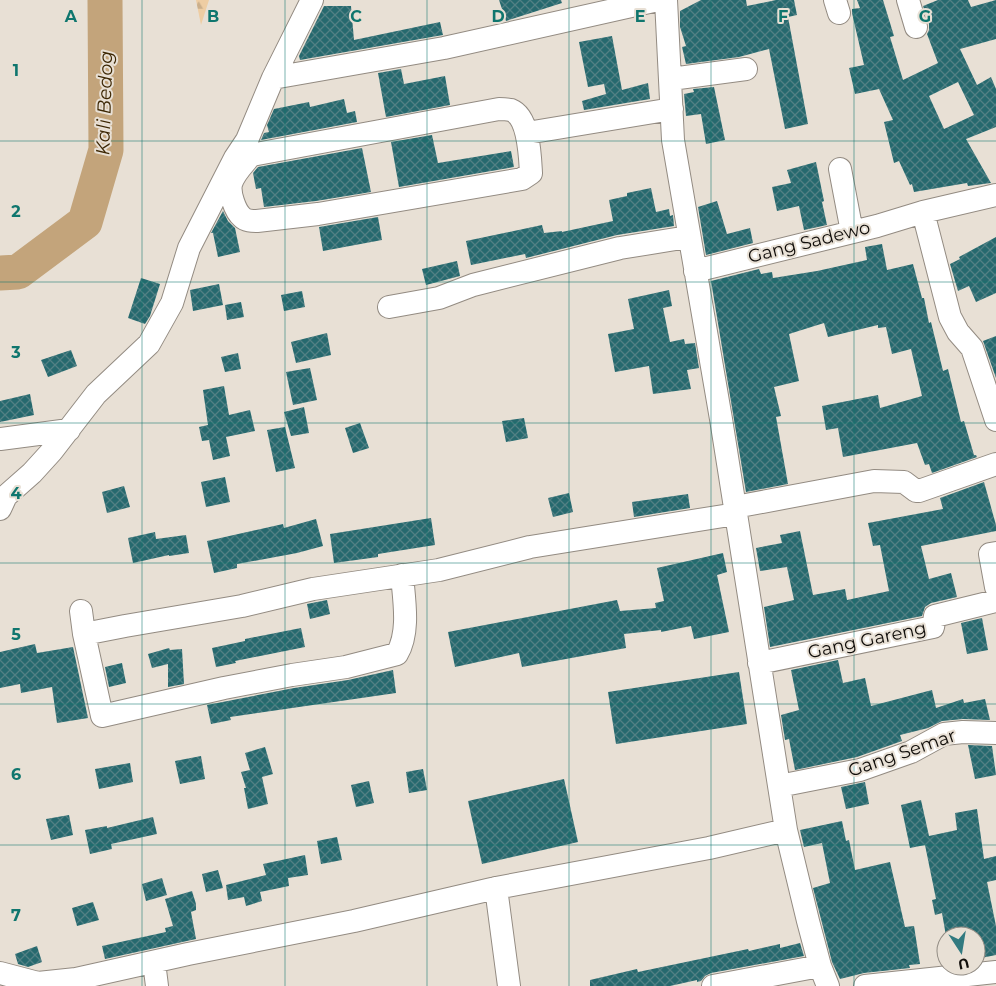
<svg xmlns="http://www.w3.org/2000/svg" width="996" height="986" font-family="Montserrat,sans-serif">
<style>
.forest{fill:url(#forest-firs)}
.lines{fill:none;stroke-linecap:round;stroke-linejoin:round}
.river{stroke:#c3a47b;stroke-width:35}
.building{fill:url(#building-cross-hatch);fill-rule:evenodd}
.minor-casing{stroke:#938b82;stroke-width:24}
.minor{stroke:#fff;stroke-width:22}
.grid{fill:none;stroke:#0f766e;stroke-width:1;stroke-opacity:0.55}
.labels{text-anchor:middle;stroke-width:4;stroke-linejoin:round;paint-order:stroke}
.street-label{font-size:18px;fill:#110e0b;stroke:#e8e0d5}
.water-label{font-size:19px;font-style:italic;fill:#3c2603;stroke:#e8e0d5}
.grid-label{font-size:16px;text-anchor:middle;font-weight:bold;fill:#0f766e;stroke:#e8e0d5;stroke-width:4;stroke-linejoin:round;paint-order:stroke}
</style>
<defs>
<pattern id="forest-firs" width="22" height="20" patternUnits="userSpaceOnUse" patternTransform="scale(1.25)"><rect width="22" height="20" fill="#eecda3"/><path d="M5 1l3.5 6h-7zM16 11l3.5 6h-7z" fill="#cbaf8b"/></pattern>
<pattern id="building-cross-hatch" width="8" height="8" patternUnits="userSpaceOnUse" patternTransform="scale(1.25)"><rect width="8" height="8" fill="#26696e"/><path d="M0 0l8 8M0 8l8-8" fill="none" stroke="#528084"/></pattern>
</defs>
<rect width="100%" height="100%" fill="#e8e0d5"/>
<path class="forest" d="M196,0H209L201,25Z"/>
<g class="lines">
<path class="river" d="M0,273L18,272L85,222L106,150L105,0"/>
</g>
<path class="building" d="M499,0H561L562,3L506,21Z
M701,0H746L747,6L776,0H794L797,15L788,17L808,124L785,129L769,49L739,57L686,64L682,47L686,46L680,27V11Z
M857,0H883L894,36L890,37L903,80L938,63L927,34L929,30V24L923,6L938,0H968L971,7L996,0V39L960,49L977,85L991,77L996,89V127L966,139L991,183L968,186L967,183L914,192L912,184L910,185L899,161L894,163L884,122L893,120L879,89L855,94L849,68L864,65L852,13V9L860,8ZM958,82L974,115L944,129L929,96Z
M324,6H351L354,40L440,22L443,35L300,60L299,56Z
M612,36L622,90L648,83L650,99L584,110L582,101L606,94L604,84L588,87L579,42Z
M401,69L404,84L445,76L450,105L386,117L378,73Z
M714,87L725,140L706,144L701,114L686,116L684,94L694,92L693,89Z
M344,99L347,113L355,111L357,122L261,140L264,133L269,132L267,125L274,109L309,102L310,107Z
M432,135L438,163L511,151L514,167L399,187L391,142Z
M362,148L371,192L316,201L264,207L261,188L256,189L253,173L258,167Z
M816,162L824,201L822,202L827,225L804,230L799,206L777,211L772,187L791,183L787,170Z
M651,188L656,212L669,209L670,216L673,215L674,226L617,235L526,258L525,254L471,265L466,241L542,225L544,233L562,231V232L613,221L609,200L627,196V193Z
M717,201L727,234L750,228L753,243L706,255L698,207Z
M223,211L228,221L235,228L240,252L218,257L213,233H211Z
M378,217L382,240L323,251L319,227Z
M996,237V293L976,302L969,286L958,291L950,264L960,259L959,257Z
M882,244L887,270L913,264L922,298H924L929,323L931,322L943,371L948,369L961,422L964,421L974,455H976L977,457L932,473L929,464L925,465L917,443L843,457L838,428L826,430L822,406L878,395L880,408L922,396L911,349L892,354L886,327L878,328V325L828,337L824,323L789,334L799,381L774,387L781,416L776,417L788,484L746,492L711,281L759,269L761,274L772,272L773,278L817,271L867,260L865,247Z
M457,261L460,276L426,285L422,269Z
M141,278L160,284L150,316L145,324L128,318Z
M219,284L223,305L193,311L190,290Z
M669,290L672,306L663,308L670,342L684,339L685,344L695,343L699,368L687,370L691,389L653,394L649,366L615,372L608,334L634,329L628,299Z
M302,291L305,307L284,311L281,295Z
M241,302L244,317L227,320L225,305Z
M327,333L331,355L296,363L291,342Z
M996,336V378L983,341Z
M71,350L77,366L48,377L41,360Z
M238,353L241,369L225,372L221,357Z
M310,368L317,400L293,405L286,372Z
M224,386L229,415L250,410L255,431L226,437L230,456L213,460L209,440L202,441L199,427L208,425L203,390Z
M30,394L34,415L0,422V401Z
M304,407L309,433L291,436L284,412Z
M524,418L528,438L506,442L502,421Z
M360,423L369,448L353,453L345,428Z
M285,427L295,468L276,472L267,430Z
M225,477L230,502L206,507L201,482Z
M984,482L996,525V531L921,546L929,579L951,573L957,597L931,603L925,607L922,616L770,647L764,607L794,600L787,567L760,571L756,548L782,543L780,535L800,531L813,595L845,589L847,600L889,591L880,545L873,546L868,523L943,509L940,498Z
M124,486L130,507L107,513L102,492Z
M569,493L573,512L553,517L548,498Z
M688,494L690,508L634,517L632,502Z
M431,518L435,545L378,554V557L334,563L330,534Z
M316,519L323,546L297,553L237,564V568L214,573L207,541L283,524L284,528Z
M155,532L156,539L186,535L189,553L169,556V555L133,563L128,538Z
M723,553L727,572L717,575L729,632L694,639L691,626L661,632V630L624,634L626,648L522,667L519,653L455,667L448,632L617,600L620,611L656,608L655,603L664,601L657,568Z
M327,600L330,614L310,619L307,604Z
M982,618L988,650L967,654L961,623Z
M301,628L305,647L235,661L236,663L216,667L212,648L245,641V639Z
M35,644L37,653L73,647L88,718L57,723L52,687L21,693L20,684L0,688V652Z
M169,648L170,650L182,649L184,684L168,687V664L152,668L148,654Z
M838,660L843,683L865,678L871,706L932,690L936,708L963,699L964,703L985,699L990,720L963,719L942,721L928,728L900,735L902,741L857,757L795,770L789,739L785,740L781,715L799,710L791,670Z
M122,663L126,683L109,687L105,667Z
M393,670L396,693L230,717L231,720L211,724L207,705L294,688L348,680Z
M739,672L747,724L616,744L608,692Z
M968,745L992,746L996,775L975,779Z
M265,747L273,774L262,777L268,804L248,809L244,788H246L241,772L250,770L245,753Z
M201,756L205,779L180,784L175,761Z
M130,763L133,782L99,789L95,769Z
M423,769L427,790L409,793L406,772Z
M564,779L578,842L482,864L468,801Z
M369,781L374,803L356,807L351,785Z
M865,782L869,804L846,809L841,787Z
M921,800L929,836L957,830L955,813L977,809L984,859L996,856V880L987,882L996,926V955L976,959V936H946L942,913L935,915L932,900L936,899L925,845L910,848L901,805Z
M69,815L73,835L51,840L46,819Z
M153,817L157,834L111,844L112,849L90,854L85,830L107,826V828Z
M842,821L846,841L849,840L855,870L890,862L905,927L914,926L920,964L909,965L910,968L864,973L840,979L832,962L813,888L830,883L822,843L804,847L800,830Z
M337,837L342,860L321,864L317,841Z
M305,855L308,875L288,878L289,886L260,892L262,901L246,906L244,897L228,900L226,885L266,875L263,864Z
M218,870L223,888L206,892L202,874Z
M162,878L167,895L146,901L142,884Z
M192,891L196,904V910L191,912L196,939L105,959L102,946L166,932L165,928L173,926L165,899Z
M93,902L99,920L77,926L72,908Z
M800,943L804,956L711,973L705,976L701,981L697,982V980L670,986H590V980L637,969L638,972L748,949L749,951L780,944V948Z
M37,946L42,962L28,967L18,964L15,954Z"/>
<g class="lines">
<defs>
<path id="minor" d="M666,0L673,140L721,419L786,830L808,921L820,966L828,986
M835,0L839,13
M908,0L916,27
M273,78L444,48L658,0
M671,79L746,69
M499,109C502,109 507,109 511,110C529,117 530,156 531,173L522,179L318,214L257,221C252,221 246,221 242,217C235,211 229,193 231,184C234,173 244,164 251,155Z
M527,133L672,109
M840,169L852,232
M923,212L950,317L958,332L972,348L996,420
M695,271L877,226L923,212L996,195
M389,307L439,298L473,285L620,248L688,237
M0,439L69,430
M735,507L874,481L904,482L916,491H919L996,464
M0,509L6,496L32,473L52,451L96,394L149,344L172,303L189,248L235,158L247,140L273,78L312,0
M996,553L990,554L996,587
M81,611L84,634L102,716L224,688L292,675L346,667L397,654C410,632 404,600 402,575
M84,634L125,626L242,606L313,589L439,570L530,547L736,514
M759,663L933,627L935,616L996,601
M779,786L860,770L911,752L944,734L963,732L996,733
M496,888L509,986
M154,962L157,986
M0,973L38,983L76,979L188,954L354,921L496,888L709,848L786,830
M713,986L820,966
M865,986L996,972"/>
</defs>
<use href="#minor" class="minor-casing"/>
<use href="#minor" class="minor"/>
</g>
<path class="grid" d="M142,0V986M285,0V986M427,0V986M569,0V986M711,0V986M854,0V986M0,141H996M0,282H996M0,423H996M0,563H996M0,704H996M0,845H996"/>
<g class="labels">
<g class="street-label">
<text transform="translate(809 242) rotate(-14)" y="6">Gang Sadewo</text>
<text transform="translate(867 640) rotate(-12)" y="6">Gang Gareng</text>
<text transform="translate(902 753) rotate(-19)" y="6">Gang Semar</text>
</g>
<g class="water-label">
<text transform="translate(104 103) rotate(-88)" y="7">Kali Bedog</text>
</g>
</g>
<g class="grid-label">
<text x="71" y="22">A</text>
<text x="213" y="22">B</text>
<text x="356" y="22">C</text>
<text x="498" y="22">D</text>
<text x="640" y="22">E</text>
<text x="783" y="22">F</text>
<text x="925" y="22">G</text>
<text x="16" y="76">1</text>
<text x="16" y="217">2</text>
<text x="16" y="358">3</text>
<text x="16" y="499">4</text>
<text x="16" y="640">5</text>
<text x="16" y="780">6</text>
<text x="16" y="921">7</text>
</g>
<g transform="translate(961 951) rotate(168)"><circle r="24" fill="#e8e0d5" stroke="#928c84"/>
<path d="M0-4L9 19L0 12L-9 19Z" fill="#327a80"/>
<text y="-8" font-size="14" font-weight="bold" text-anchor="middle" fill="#110e0b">U</text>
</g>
</svg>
